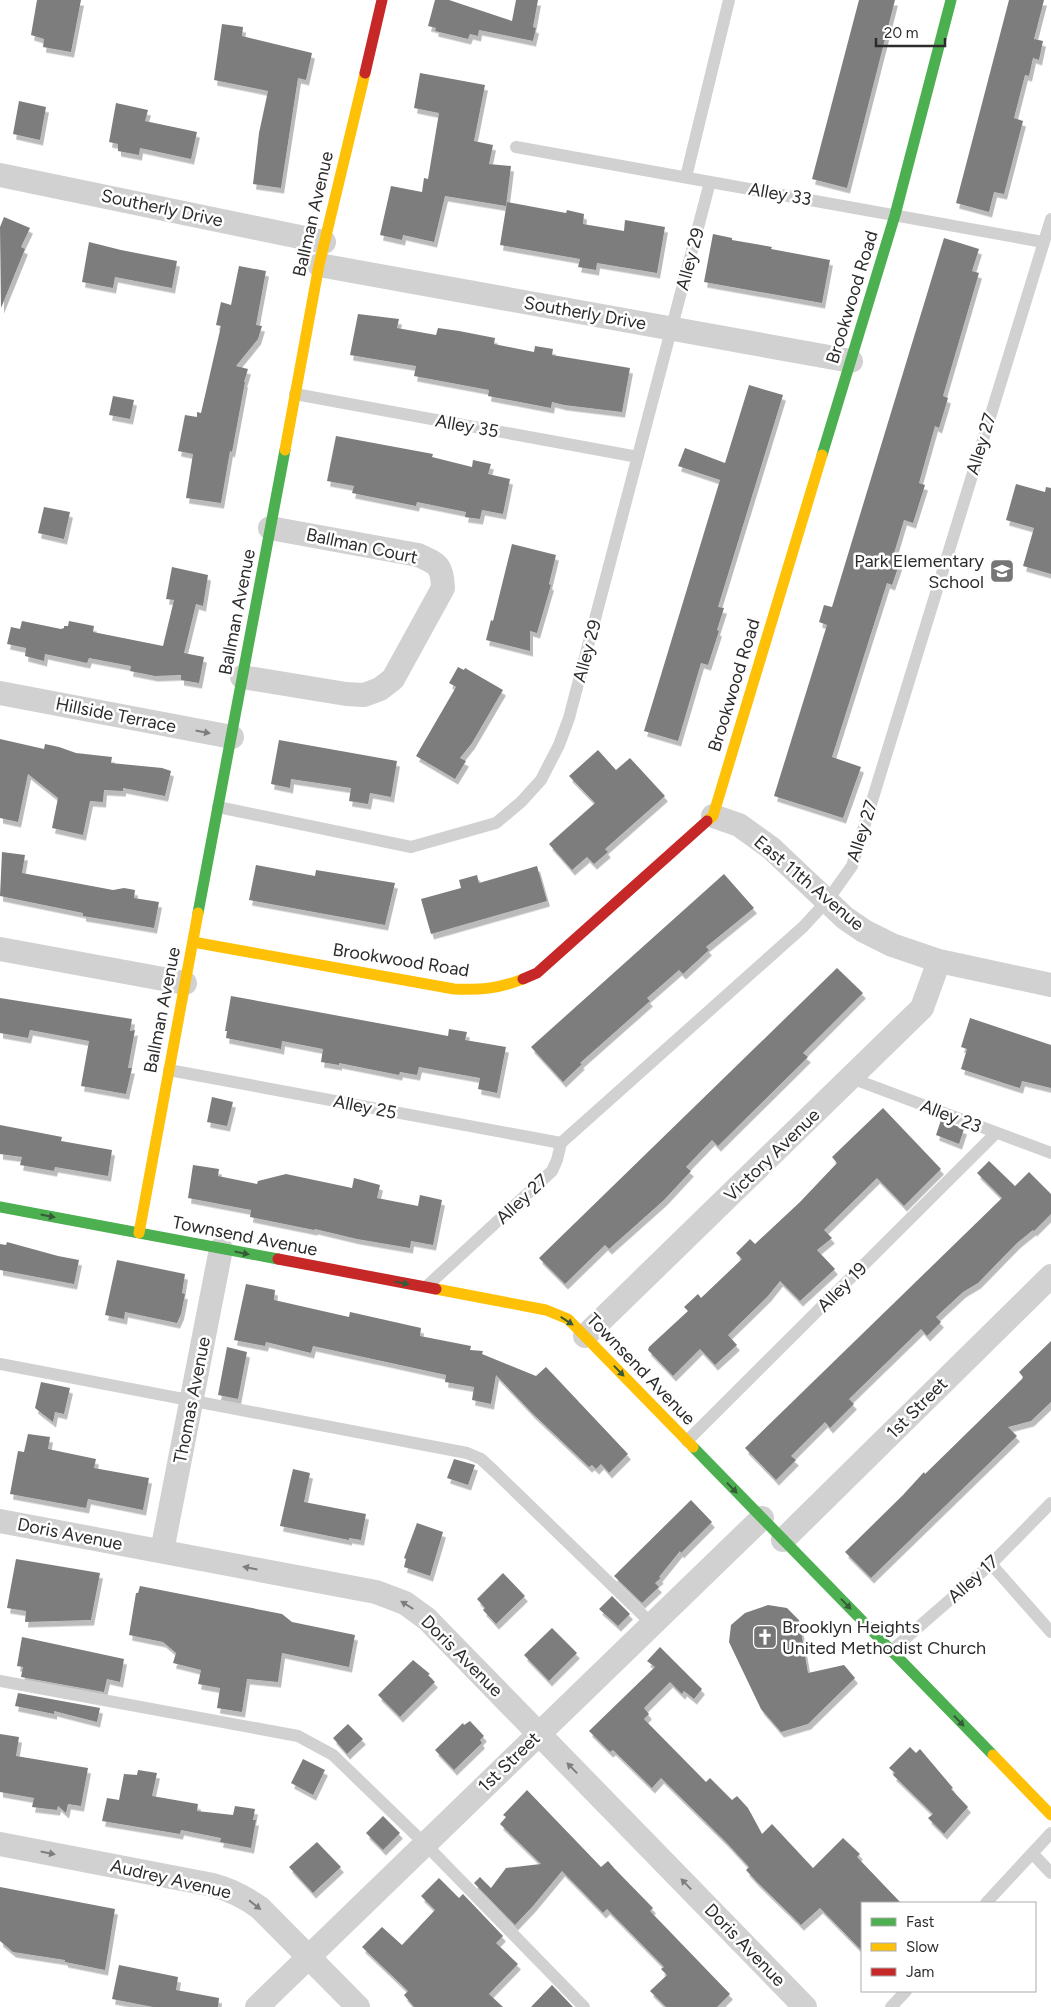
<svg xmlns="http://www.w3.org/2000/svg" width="1051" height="2007" font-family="Figtree,sans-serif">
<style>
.building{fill:#7d7d7d;filter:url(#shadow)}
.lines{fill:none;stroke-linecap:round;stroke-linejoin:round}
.lane{stroke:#d1d1d1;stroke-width:12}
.street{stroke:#d1d1d1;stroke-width:24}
.fast{stroke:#4caf50;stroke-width:11}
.slow{stroke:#ffc107;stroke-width:11}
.jam{stroke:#c62828;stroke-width:11}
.oneway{fill:#7e7e7e}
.oneway2{fill:#375a39}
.labels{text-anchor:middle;stroke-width:5;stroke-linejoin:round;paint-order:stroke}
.street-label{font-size:18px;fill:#2c2c2c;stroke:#fff}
.poi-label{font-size:18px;fill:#2c2c2c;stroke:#fff;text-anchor:end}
</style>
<defs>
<filter id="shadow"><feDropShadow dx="3" dy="5.5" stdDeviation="0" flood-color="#0004"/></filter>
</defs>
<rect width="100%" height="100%" fill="#fff"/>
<path class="building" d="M37,0H81L71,52L43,47L44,39L31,35Z
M435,0H449L512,21L516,0H538L533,27L536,28L533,41L479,30L478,36L470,34L468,39L435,31L436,28L428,26Z
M859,0H895L847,188L812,179Z
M1009,0H1044L1034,39L1043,41L1039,60L1033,58L1029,76L1025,75L1014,118L1023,121L1004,194L994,192L989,212L956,203Z
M222,24L243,27L242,36L312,53L306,80L298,78L281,188L253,184L259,133L268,91L214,80Z
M420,73L485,85L474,141L493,145L489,164L511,166L506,206L445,196L434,242L403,235L402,240L380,235L391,186L422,192L424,178L428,179L439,113L414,108Z
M19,101L46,107L40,140L13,134Z
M116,103L148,110L145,121L197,132L191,159L140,148L139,155L118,151V144L109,142Z
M507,202L566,213L567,210L584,214L583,224L624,231L625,220L665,227L657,273L597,263L596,270L578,267L580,259L500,245Z
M4,217L30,228L21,247L25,249L1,308L0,227Z
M713,234L732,238V240L772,247L771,249L830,260L822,303L704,282Z
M944,238L979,249L972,271L979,273L943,396L948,398L939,428L935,426L919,483L925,485L913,523L904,520L892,560L900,562L892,585L887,583L832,757L861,767L843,818L774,796L827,625L819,622L824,605L832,607Z
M89,242L121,250L177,261L172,288L115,277L113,288L82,282Z
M239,266L266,271L256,325L262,326L258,339L236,366L248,369L244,382H245L232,452L230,451L221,503L186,498L193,454L178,451L185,415L197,417V412L201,413L221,326L216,325L221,302L231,305Z
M358,314L399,319L397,328L436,335L438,328L459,331L495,338L494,344L534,352L535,346L553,349L552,355L630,368L622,412L564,405L552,402L551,408L488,396L489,390L414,376L416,366L350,355Z
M749,385L783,395L718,607L724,608L717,630L719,631L708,665L701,663L678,741L644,731L720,480L678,466L685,448L725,463Z
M113,396L134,400L130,419L109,415Z
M336,436L433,454L432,457L472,467L473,460L491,464L488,474L510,479L503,514L482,510L480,519L465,517L466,512L417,502L416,506L352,493L354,486L327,481Z
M1016,484L1045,492L1046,487L1051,488V574L1023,566L1034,528L1006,520Z
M44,507L70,512L64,539L38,533Z
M512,544L556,555L549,584L551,585L537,633L530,631V651L486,640L491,620L493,621Z
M172,567L208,575L203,606L196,604L184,653L204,657L199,683L181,680V675L155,676L130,671L131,666L89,658L87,663L45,654L44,661L25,656L26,648L7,644L11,627L20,629L22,621L61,629L64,628V626H68L69,621L94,626L93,632L163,646L174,600L166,599Z
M458,667L464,670L465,668L503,690L472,743L460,758L466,761L455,779L416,756L456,687L449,683Z
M0,739L44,749L45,744L59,747L76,753L112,757L111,763L162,768L171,771L165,796L123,788V791L104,790L103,802L90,801L83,835L52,828L58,798L28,774L18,822L0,818Z
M279,740L397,761L391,797L370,793L368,804L349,801L351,788L291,779L290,788L271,784Z
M598,750L616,770L630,758L665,796L605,849L608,852L594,864L587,857L572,870L549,844L595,803L569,776Z
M2,852L25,855L22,873L113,890L124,888L135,890L134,898L159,902L154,928L83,916V913L0,896Z
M256,865L315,876L316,870L395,883L385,925L249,900Z
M537,866L547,901L431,934L421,899L461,888L459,880L477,875L479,883Z
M724,874L754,908L706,947L709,950L683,974L679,970L647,998L650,1001L580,1063L582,1064L563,1082L531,1047Z
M837,968L863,993L803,1053L808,1057L718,1146L712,1140L686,1167L691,1171L664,1200L609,1249L605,1245L565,1284L539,1258Z
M231,996L448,1036L449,1029L467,1032L465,1040L506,1047L497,1093L478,1089L480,1078L419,1067L417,1075L400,1072L399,1075L339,1063V1065L321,1062L323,1049L282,1041L281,1049L226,1038L227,1031H225Z
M0,998L132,1019L130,1031L135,1030L128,1068H132L126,1094L81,1086L89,1041L30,1030L28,1038L0,1033Z
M970,1018L1051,1045V1088L1022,1081L1020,1088L1016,1087L961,1069L967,1049L961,1047Z
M212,1097L233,1102L227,1126L207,1122Z
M883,1108L941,1169L904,1206L877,1178L824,1230L832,1238L817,1250L835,1269L800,1301L780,1281L768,1296L728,1335L737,1345L715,1365L700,1349L673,1376L648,1350L649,1347L688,1311L684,1307L698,1294L701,1298L742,1259L736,1253L750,1239L755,1244L800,1202L837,1163L832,1157Z
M941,1120L964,1129L959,1144L936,1135Z
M0,1125L62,1137L61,1141L112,1150L108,1176L55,1167L54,1171L20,1165L22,1157L0,1154Z
M989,1161L1015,1186L1029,1172L1051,1194V1214L1034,1231L1033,1230L1017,1243L978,1283L963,1292L936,1317L941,1322L927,1336L921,1329L849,1399L854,1404L830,1428L825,1422L791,1456L796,1460L776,1480L745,1448L1002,1198L977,1173Z
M193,1165L219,1169L218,1176L257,1184L258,1181L286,1174L352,1188L354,1178L380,1185L377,1198L418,1206L420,1195L442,1200L433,1245L411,1241L410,1248L357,1239L315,1229L314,1230L250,1217L251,1210L188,1198Z
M7,1242L58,1256L79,1260L74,1284L0,1270V1244L6,1245Z
M117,1260L185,1274L182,1293L185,1294L181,1314L177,1323L125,1312L124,1319L105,1315Z
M246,1284L275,1290L274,1300L349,1317L350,1312L421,1328L420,1336L471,1346L470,1350L483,1351L482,1354L536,1376L546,1367L628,1454L609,1473L601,1464L596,1469L592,1465L589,1467L532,1413L496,1375L491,1404L472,1400L474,1387L445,1382L446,1375L313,1346L311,1353L266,1342L265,1346L234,1340Z
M1051,1341V1402L1031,1421L1008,1427L1017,1436L871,1578L845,1552L903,1495L924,1472L925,1474L1022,1379L1023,1377L1019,1372Z
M227,1347L247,1352L238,1399L218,1395Z
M41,1382L70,1388L64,1414L55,1412L53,1422L35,1408Z
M28,1434L50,1437L48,1449L96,1459L94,1468L149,1478L143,1510L88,1499L86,1508L10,1494L18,1451L24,1452Z
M454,1459L475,1465L468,1485L447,1478Z
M293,1469L310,1473L304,1502L366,1514L361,1540L349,1538V1540L280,1526Z
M691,1500L712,1522L681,1553L680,1551L659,1577L661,1578L655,1583L659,1587L642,1603L614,1576Z
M417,1523L443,1532L430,1576L404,1567L406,1559L404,1558Z
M16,1559L100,1573L91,1620L25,1622L26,1611L7,1608Z
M503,1573L525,1596L496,1624L483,1610L485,1608L477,1599Z
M140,1586L282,1614L292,1622L355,1635L349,1667L282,1653L278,1682L247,1679L242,1712L217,1708L220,1688L198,1684L201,1670L173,1663L176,1653L163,1642L129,1635L136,1593H138Z
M612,1596L630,1614L618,1626L599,1609Z
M768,1605L787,1608L799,1620L808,1673L844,1665L855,1678L808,1724L781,1732L761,1709L729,1642L731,1625L745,1613Z
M552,1628L577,1653L549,1681L524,1655Z
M22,1637L124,1659L120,1682L107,1679L104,1692L21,1677L23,1667L17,1666Z
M660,1647L702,1689L694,1699L684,1691L682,1694L670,1682L644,1708L649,1714L644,1719L706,1782L710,1778L732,1800L737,1796L748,1808L762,1834L772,1824L813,1868L843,1838L860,1854L857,1857L901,1903H862V1951L820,1908L801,1925L757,1882L746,1870L749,1867L725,1841L661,1778L652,1788L613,1750L610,1752L589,1731L655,1667L647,1661Z
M413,1660L430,1674L428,1675L435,1682L400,1717L378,1695Z
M18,1693L100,1708L97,1722L54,1711V1714L15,1706Z
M470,1721L484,1736L480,1740L482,1743L454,1770L435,1750L463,1723L464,1725Z
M348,1724L363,1739L347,1754L333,1738Z
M0,1734L19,1737L16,1756L88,1768L81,1806L68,1804L66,1813L58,1806L57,1810L32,1807L34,1798L0,1792Z
M910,1747L916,1753L920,1749L953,1788L951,1789L968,1807L944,1834L928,1818L933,1814L893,1775L895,1773L889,1768Z
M303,1759L325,1770L313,1795L291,1783Z
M138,1770L157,1773L152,1796L198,1804L197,1811L233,1815L235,1806L255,1809L253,1820H256L251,1848L220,1842L221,1838L181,1830L180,1834L102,1821L107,1798L119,1800L124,1774L137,1775Z
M527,1790L601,1867L608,1861L614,1868L653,1908L650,1911L730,1994L717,2007H666L650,1991L667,1975L661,1969L664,1967L607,1909L603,1913L562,1871L533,1906L515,1925L474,1883L480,1877L491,1888L506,1868L541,1864L500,1824L506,1817L503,1815Z
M383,1816L400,1833L383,1850L366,1833Z
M317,1842L341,1867L313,1893L289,1867Z
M439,1878L459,1898L463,1894L503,1936L496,1943L518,1964L489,1994L503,2007H414L404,1995L408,1991L362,1947L382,1927L402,1945L435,1910L421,1896Z
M0,1887L115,1909L105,1970L65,1962V1960L13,1952L0,1941Z
M119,1965L178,1977L176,1990L219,1998L218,2007H153L112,1999Z
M552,1985L573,2007H531Z"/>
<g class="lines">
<path class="lane" d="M516,147L1043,242
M686,177L729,0
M295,394L638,457
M218,807L411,847L496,823L521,802L541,780L559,745L569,718L710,182
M169,1070L561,1143
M851,1078L1051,1153
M427,1286L552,1171L557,1160L561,1143L803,927L827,901L852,866L1051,219
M0,1364L467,1453L481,1459L494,1471L652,1624
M687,1441L996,1133
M991,1564L1051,1632
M891,1651L991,1564L1051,1503
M0,1681L298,1736L333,1755L425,1844L584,2007
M1032,1853L1051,1873
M986,1903L1051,1833
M891,2007L906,1991"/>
<path class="street" d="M0,175L324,242
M319,265L851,361
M242,677L346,694L364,695L380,689L393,679L443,588C442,565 438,564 418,555L270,528
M0,693L232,737
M713,816L739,825L771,848L845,918L864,931L892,945L939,961L1051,985
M0,949L185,983
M585,1336L922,1008L939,961
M0,1521L376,1592L405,1603L427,1619L805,2007
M783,1540L1051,1276
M162,1551L221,1249
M0,1844L213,1885C231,1890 245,1897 260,1908L358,2007
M257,2007L762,1518"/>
<path class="fast" d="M822,455L895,215L951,0
M198,913L285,450
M0,1207L278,1259
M693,1447L993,1755"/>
<path class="slow" d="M285,450L319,265L365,73
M707,821L713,816L822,455
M193,942L454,989C480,990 498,989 523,979
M139,1233L198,913
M436,1289L546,1310L568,1319L693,1447
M993,1755L1051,1815"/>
<path class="jam" d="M365,73L382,0
M523,979L537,973L707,821
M278,1259L436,1289"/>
</g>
<defs><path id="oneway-solid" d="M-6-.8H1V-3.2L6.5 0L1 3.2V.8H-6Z" transform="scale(1.25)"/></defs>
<g class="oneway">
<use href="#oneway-solid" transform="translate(203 732) rotate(11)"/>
<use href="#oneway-solid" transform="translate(250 1568) rotate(-169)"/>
<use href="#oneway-solid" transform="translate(407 1605) rotate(-148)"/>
<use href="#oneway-solid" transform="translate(572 1768) rotate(-134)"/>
<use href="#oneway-solid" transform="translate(48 1853) rotate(11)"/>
<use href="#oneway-solid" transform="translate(686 1884) rotate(-134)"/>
<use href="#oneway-solid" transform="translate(255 1905) rotate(38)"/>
</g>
<g class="oneway2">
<use href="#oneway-solid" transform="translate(48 1216) rotate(11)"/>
<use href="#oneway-solid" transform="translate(242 1253) rotate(11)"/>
<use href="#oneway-solid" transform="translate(402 1283) rotate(11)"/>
<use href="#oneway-solid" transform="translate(567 1321) rotate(33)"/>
<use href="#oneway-solid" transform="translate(619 1371) rotate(46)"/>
<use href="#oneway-solid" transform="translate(732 1488) rotate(46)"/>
<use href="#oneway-solid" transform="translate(846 1604) rotate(46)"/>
<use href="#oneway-solid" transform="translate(959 1721) rotate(46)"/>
</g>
<defs>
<symbol id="school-square" viewBox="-11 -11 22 22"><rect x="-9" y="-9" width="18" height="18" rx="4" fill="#767676" stroke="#fff"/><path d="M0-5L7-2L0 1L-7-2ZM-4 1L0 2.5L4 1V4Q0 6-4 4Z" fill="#fff"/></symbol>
<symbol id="church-square" viewBox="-11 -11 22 22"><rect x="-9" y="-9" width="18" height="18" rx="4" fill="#767676" stroke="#fff"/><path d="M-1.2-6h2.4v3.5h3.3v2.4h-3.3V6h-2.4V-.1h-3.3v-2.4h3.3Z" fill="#fff"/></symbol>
</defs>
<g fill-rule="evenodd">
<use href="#school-square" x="988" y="557" width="28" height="28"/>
<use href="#church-square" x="751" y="1623" width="28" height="28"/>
</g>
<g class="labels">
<g class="street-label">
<text transform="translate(780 194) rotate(10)" y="6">Alley 33</text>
<text transform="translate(162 208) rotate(12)" y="6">Southerly Drive</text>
<text transform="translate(313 214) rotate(-77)" y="6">Ballman Avenue</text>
<text transform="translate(690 259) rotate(-75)" y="6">Alley 29</text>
<text transform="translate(852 297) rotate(-73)" y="6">Brookwood Road</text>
<text transform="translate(585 313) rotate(10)" y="6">Southerly Drive</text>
<text transform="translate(467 426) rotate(10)" y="6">Alley 35</text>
<text transform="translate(981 444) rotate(-73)" y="6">Alley 27</text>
<text transform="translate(362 546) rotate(12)" y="6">Ballman Court</text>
<text transform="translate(237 612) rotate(-79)" y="6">Ballman Avenue</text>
<text transform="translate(587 651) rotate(-75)" y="6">Alley 29</text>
<text transform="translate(734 685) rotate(-73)" y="6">Brookwood Road</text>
<text transform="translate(116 715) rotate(11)" y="6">Hillside Terrace</text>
<text transform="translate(862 831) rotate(-72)" y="6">Alley 27</text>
<text transform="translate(809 883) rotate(40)" y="6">East 11th Avenue</text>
<text transform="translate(401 960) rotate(9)" y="6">Brookwood Road</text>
<text transform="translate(162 1010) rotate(-79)" y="6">Ballman Avenue</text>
<text transform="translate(365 1107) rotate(11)" y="6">Alley 25</text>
<text transform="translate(951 1116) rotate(21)" y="6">Alley 23</text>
<text transform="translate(772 1155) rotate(-44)" y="6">Victory Avenue</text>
<text transform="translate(522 1199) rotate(-43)" y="6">Alley 27</text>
<text transform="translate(245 1236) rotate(11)" y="6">Townsend Avenue</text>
<text transform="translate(842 1287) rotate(-45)" y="6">Alley 19</text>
<text transform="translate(641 1369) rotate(46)" y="6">Townsend Avenue</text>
<text transform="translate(192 1400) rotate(-79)" y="6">Thomas Avenue</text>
<text transform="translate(917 1408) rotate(-45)" y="6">1st Street</text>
<text transform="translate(70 1534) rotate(11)" y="6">Doris Avenue</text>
<text transform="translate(973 1579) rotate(-42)" y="6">Alley 17</text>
<text transform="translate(462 1656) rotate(45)" y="6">Doris Avenue</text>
<text transform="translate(509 1762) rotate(-44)" y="6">1st Street</text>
<text transform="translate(171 1879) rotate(13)" y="6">Audrey Avenue</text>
<text transform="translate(745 1945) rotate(46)" y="6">Doris Avenue</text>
</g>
<g class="poi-label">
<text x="984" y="567">Park Elementary<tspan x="984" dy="21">School</tspan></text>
<text x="782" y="1633" text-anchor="start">Brooklyn Heights<tspan x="782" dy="21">United Methodist Church</tspan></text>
</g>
</g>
<rect x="861" y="1902" width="175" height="90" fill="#ffffff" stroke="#ababab"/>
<rect x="871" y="1918" width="25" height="8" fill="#4caf50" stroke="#ababab"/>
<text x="906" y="1927" font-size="15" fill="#2c2c2c">Fast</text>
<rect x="871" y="1943" width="25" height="8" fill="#ffc107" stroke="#ababab"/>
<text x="906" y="1952" font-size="15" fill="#2c2c2c">Slow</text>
<rect x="871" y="1968" width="25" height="8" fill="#c62828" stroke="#ababab"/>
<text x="906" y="1977" font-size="15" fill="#2c2c2c">Jam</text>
<path d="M876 38v8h69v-8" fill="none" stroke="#2c2c2c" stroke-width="2.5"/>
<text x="884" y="38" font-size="15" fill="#2c2c2c" stroke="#ffffff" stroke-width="4" paint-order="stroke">20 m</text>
</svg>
